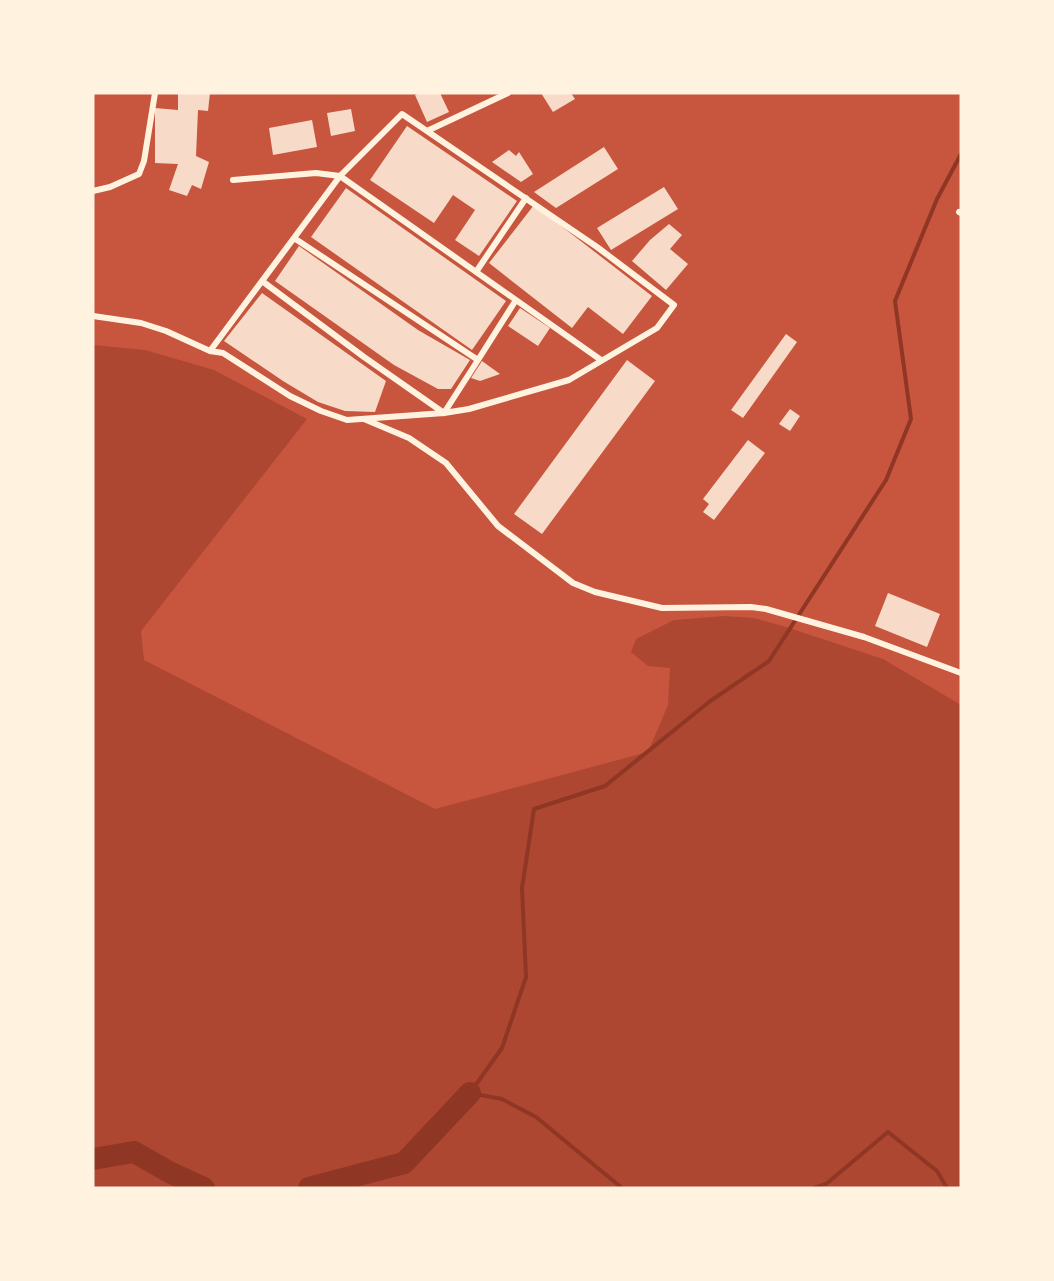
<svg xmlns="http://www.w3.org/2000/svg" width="1054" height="1281" font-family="'PT Sans Narrow',sans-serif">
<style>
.green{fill:#ae4732}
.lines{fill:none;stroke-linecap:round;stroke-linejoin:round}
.stream{stroke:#8f3625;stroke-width:4}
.river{stroke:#8f3625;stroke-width:22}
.building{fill:#f7dbc8}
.minor{stroke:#fff3e0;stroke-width:6}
</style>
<rect width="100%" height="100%" fill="#c8553d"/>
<path class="green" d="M93,345L145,350L214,370L307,419L141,631L144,660L435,809L648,752L668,705L670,668L648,666L631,652L636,639L674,620L724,616L754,618L783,626L883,659L961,705V1188H93Z"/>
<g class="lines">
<path class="stream" d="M622,1188L536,1117L502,1099L470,1093L502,1048L526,977L522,888L534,809L605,786L709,702L769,661L886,480L911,419L895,301L937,199L961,154
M814,1188L826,1184L888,1132L937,1171L947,1188"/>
<path class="river" d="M93,1159L134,1152L171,1173L204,1188
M309,1188L404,1163L470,1093"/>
</g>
<path class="building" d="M178,93H210L208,111L198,110L196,156L209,162L201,189L192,185L187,196L169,190L178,164L155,163V108L178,110Z
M420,93H440L449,112L427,122L415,95Z
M541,93H571L575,99L553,112Z
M351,109L355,131L331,136L327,113Z
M312,120L317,147L273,155L269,128Z
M407,126L517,201L479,256L455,240L475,210L453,195L434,223L370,180Z
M604,147L618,169L556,208L534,192Z
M509,150L516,156L519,152L533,174L521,182L492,162Z
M664,187L678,209L611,250L597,228Z
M346,188L506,301L472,350L311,237Z
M534,205L652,296L623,334L588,307L572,328L489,263Z
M669,224L682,235L670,249L688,264L666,290L632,261L650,240Z
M299,246L418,330L470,360L451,389H438L394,365L275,281Z
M262,293L386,381L375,412L345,411L318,402L283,381L224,341Z
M520,308L550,328L538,346L508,326Z
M786,334L797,342L743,418L731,410Z
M627,360L655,381L542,534L514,514Z
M482,361L500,374L480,381L471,378Z
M790,409L800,416L790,431L779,424Z
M748,440L765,453L714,520L703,512L709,504L703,499Z
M888,593L940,614L927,647L875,626Z"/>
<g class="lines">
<path class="minor" d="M427,131L508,93
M233,180L316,173L340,176L601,360
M93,191L110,187L139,174L144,161L155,93
M959,212L961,213
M294,238L478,360L516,300
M476,272L526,198
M262,281L364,357L444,413L478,360
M93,316L141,323L166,331L210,351L223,353L290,396L321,411L347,420L444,413L469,409L569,380L657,328L674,305L597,247L402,114L340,176L210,351
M364,419L409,438L446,463L498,526L573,583L595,592L662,608L751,607L766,609L864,637L961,673"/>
</g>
<rect width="1054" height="1281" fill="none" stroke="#fff3e0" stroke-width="189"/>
</svg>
